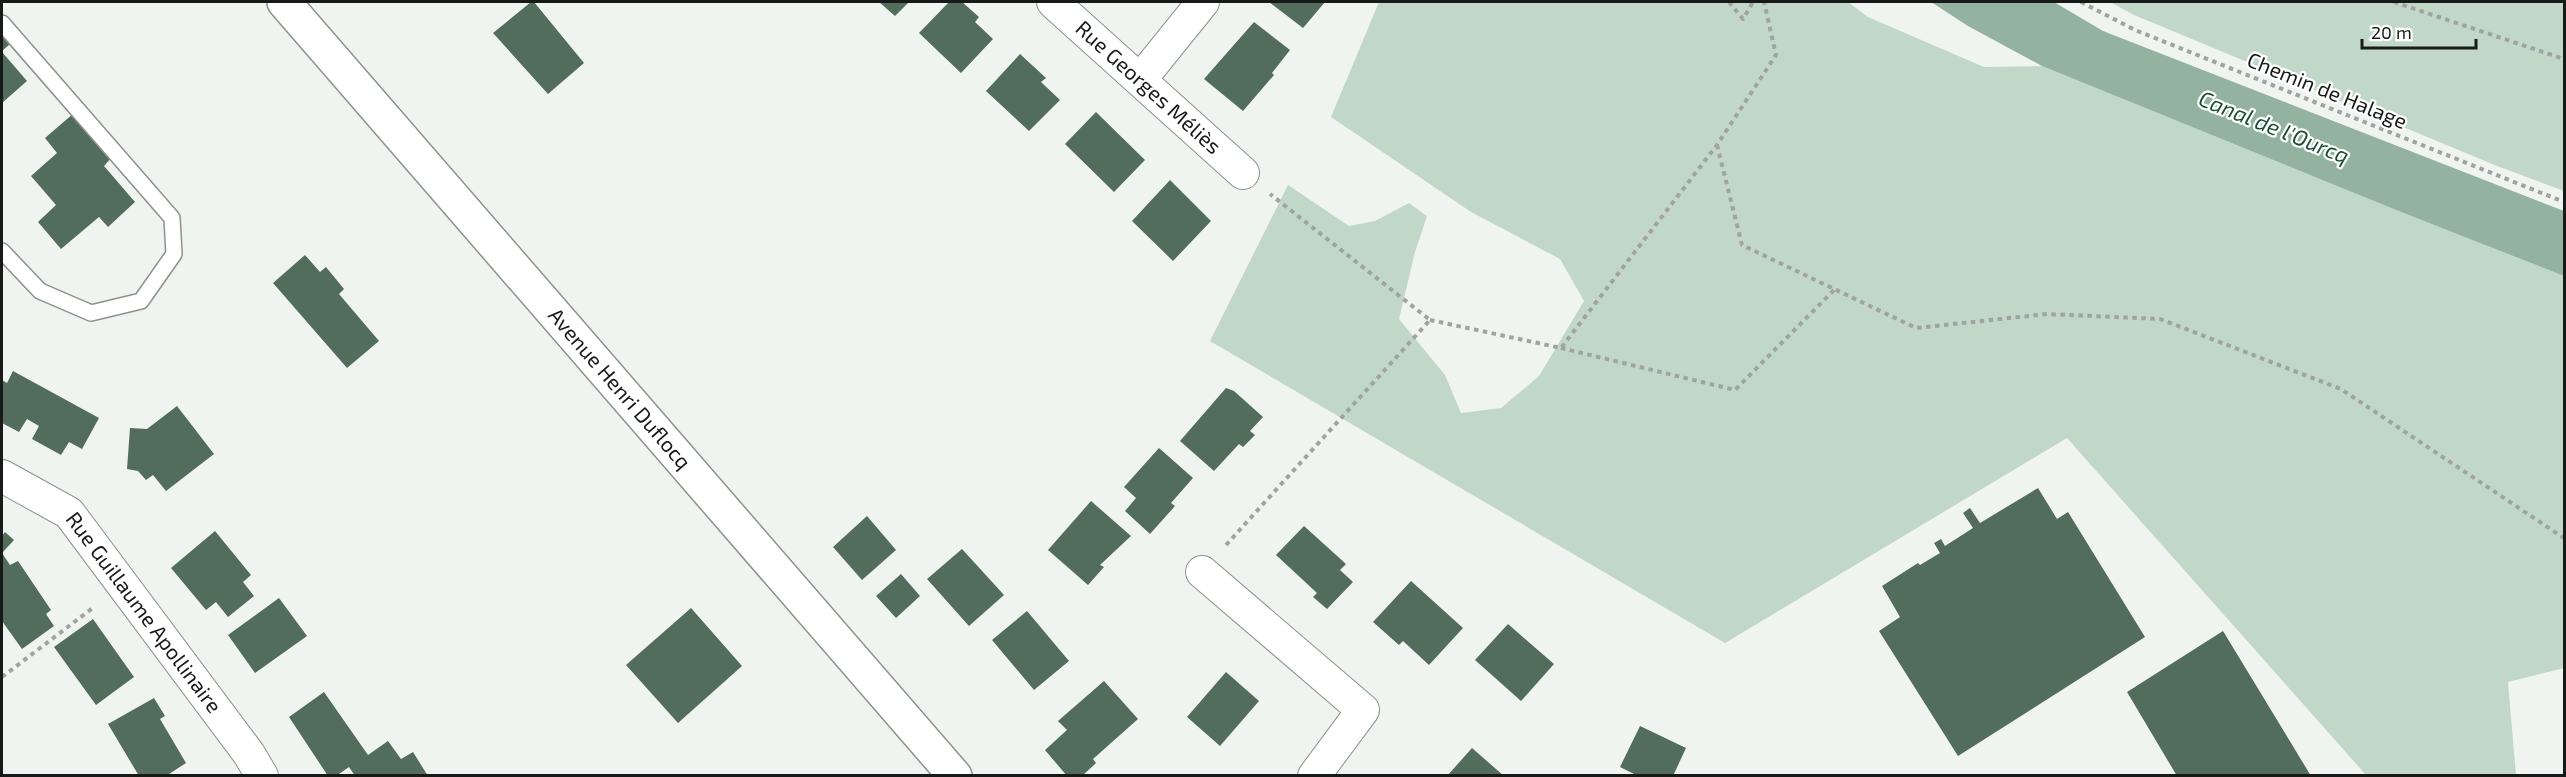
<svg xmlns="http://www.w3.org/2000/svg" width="2566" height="777" font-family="'Exo 2',sans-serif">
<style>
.green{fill:#c1d8c9}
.water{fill:#94b2a0}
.building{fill:#526d5c}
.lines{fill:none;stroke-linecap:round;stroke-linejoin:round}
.service-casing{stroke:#8d928f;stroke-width:18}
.minor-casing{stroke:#8d928f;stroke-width:34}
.tertiary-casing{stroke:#8d928f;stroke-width:36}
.path{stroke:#a0a3a1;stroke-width:4;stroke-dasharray:4.5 4.5;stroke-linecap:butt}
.service{stroke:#fff;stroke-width:15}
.minor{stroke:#fff;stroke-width:32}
.tertiary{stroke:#fff;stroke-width:33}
.labels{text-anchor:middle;stroke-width:4.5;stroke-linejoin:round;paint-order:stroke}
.street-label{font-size:21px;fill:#181a19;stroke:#fff}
.water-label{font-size:22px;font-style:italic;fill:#1c5035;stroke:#fff}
</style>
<rect width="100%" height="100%" fill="#eff4f1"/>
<path class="green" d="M1379,2H1848L1868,17L1984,67L2042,66L2401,212L2564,276V668L2508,682L2516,775H2366L2067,438L1725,643L1210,341L1288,185L1349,226L1375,221L1409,203L1427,216L1415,252L1399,319L1445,375L1461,413L1501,408L1539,376L1584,301L1560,259L1471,212L1331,117Z
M2110,2H2564V191L2497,166L2134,15Z"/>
<path class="water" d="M1931,2H2054L2103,31L2564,211V276L2401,212L2042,66L1968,26Z"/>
<path class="building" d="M531,2H534L584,63L548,94L493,33Z
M879,2H909L895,16Z
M949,2H962L979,17L975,22L993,39L961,73L919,33Z
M1269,2H1325L1303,28Z
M1254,22L1290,50L1272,73L1274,75L1243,111L1204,79Z
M2,34L10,44L2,51Z
M2,52L27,81L2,103Z
M1020,54L1046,78L1041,82L1060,100L1029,131L986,91Z
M1096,112L1145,160L1114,192L1065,144Z
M74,113L112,157L104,166L135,202L108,227L99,217L61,249L38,222L56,205L31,176L57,153L45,138Z
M1170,180L1211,221L1173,261L1132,221Z
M305,255L320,272L326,267L344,289L339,294L379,341L347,368L273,283Z
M13,371L99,418L82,449L69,442L61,455L32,439L39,426L27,419L19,432L2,423V380L7,383Z
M1226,388L1234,391L1263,417L1250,431L1255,435L1243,447L1239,444L1214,471L1180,441Z
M177,406L214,454L166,491L153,475L146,480L138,471L127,469L130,428L147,429Z
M1159,448L1193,478L1171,503L1175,506L1150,534L1125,511L1136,498L1124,487Z
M2038,488L2057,519L2068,512L2145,637L1958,756L1879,631L1900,617L1882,586L1918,563L1920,565L1940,553L1934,543L1941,539L1945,546L1973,528L1963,513L1970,508L1980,523Z
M1091,501L1131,536L1100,565L1104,567L1088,585L1048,550Z
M867,516L896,550L862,580L833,547Z
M1304,526L1346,564L1340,570L1353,582L1327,609L1313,597L1317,593L1276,555Z
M215,531L251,575L243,582L254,596L228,617L216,602L206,610L171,568Z
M5,532L14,540L2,553L10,565L18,561L51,610L46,614L54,626L22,649L2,621V536Z
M962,549L1004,595L969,626L927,579Z
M901,574L920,596L896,618L876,596Z
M1411,581L1463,628L1429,665L1403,641L1399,645L1373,622Z
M279,598L307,636L255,673L228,635Z
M691,608L742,666L678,723L626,665Z
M1027,611L1069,661L1034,690L992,640Z
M93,619L134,677L96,705L54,647Z
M1508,624L1554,664L1521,701L1475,660Z
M2223,631L2311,776H2177L2127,692Z
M1226,672L1259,701L1220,746L1187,717Z
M1104,681L1138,719L1093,759L1096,763L1082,776H1067L1045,750L1067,730L1058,721Z
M324,692L368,755L388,741L401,759L413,752L428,776H355L349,767L336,776H328L289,717Z
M154,698L165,716L160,719L186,763L166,776H139L108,724Z
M1640,726L1686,748L1673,776H1638L1620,767Z
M1472,748L1504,776H1447Z"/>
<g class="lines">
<defs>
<path id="service" d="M2,23L172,218L174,254L141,301L91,313L40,291L2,251"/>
<g id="minor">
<path id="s1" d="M1053,2L1243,173"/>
<path d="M1140,80L1203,2"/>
<path id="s2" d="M2,476L69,513L249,754L262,776"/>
<path d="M1202,572L1363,710L1314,776"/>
</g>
<g id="tertiary">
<path id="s3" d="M284,2L955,776"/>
</g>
</defs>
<use href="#service" class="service-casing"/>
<use href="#minor" class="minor-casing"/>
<use href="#tertiary" class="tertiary-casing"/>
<path class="path" d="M1729,2L1743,19L1753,2
M2081,2L2135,30L2564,202
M2394,2L2564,59
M1717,145L1742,245L1916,328L2047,314L2160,319L2341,389L2564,538
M1430,320L1561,348L1717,145L1776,55L1764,2
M1561,348L1735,390L1835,289
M1226,545L1430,320L1270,194
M2,677L94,607"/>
<use href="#service" class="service"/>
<use href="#minor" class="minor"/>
<use href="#tertiary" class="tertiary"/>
</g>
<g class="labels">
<g class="street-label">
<text dy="7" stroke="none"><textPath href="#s1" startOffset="128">Rue Georges Méliès</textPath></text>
<text transform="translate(2327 91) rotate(22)" y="7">Chemin de Halage</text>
<text dy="7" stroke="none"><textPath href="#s3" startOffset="512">Avenue Henri Duflocq</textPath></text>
<text dy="7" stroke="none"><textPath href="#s2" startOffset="201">Rue Guillaume Apollinaire</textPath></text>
</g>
<g class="water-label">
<text transform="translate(2274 127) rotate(22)" y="8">Canal de l'Ourcq</text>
</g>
</g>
<rect width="2566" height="777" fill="none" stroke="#181a19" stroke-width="6"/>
<path d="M2362 39v9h114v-9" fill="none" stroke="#181a19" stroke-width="3"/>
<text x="2371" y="39" font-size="18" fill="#181a19" stroke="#ffffff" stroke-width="4.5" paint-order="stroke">20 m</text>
</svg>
